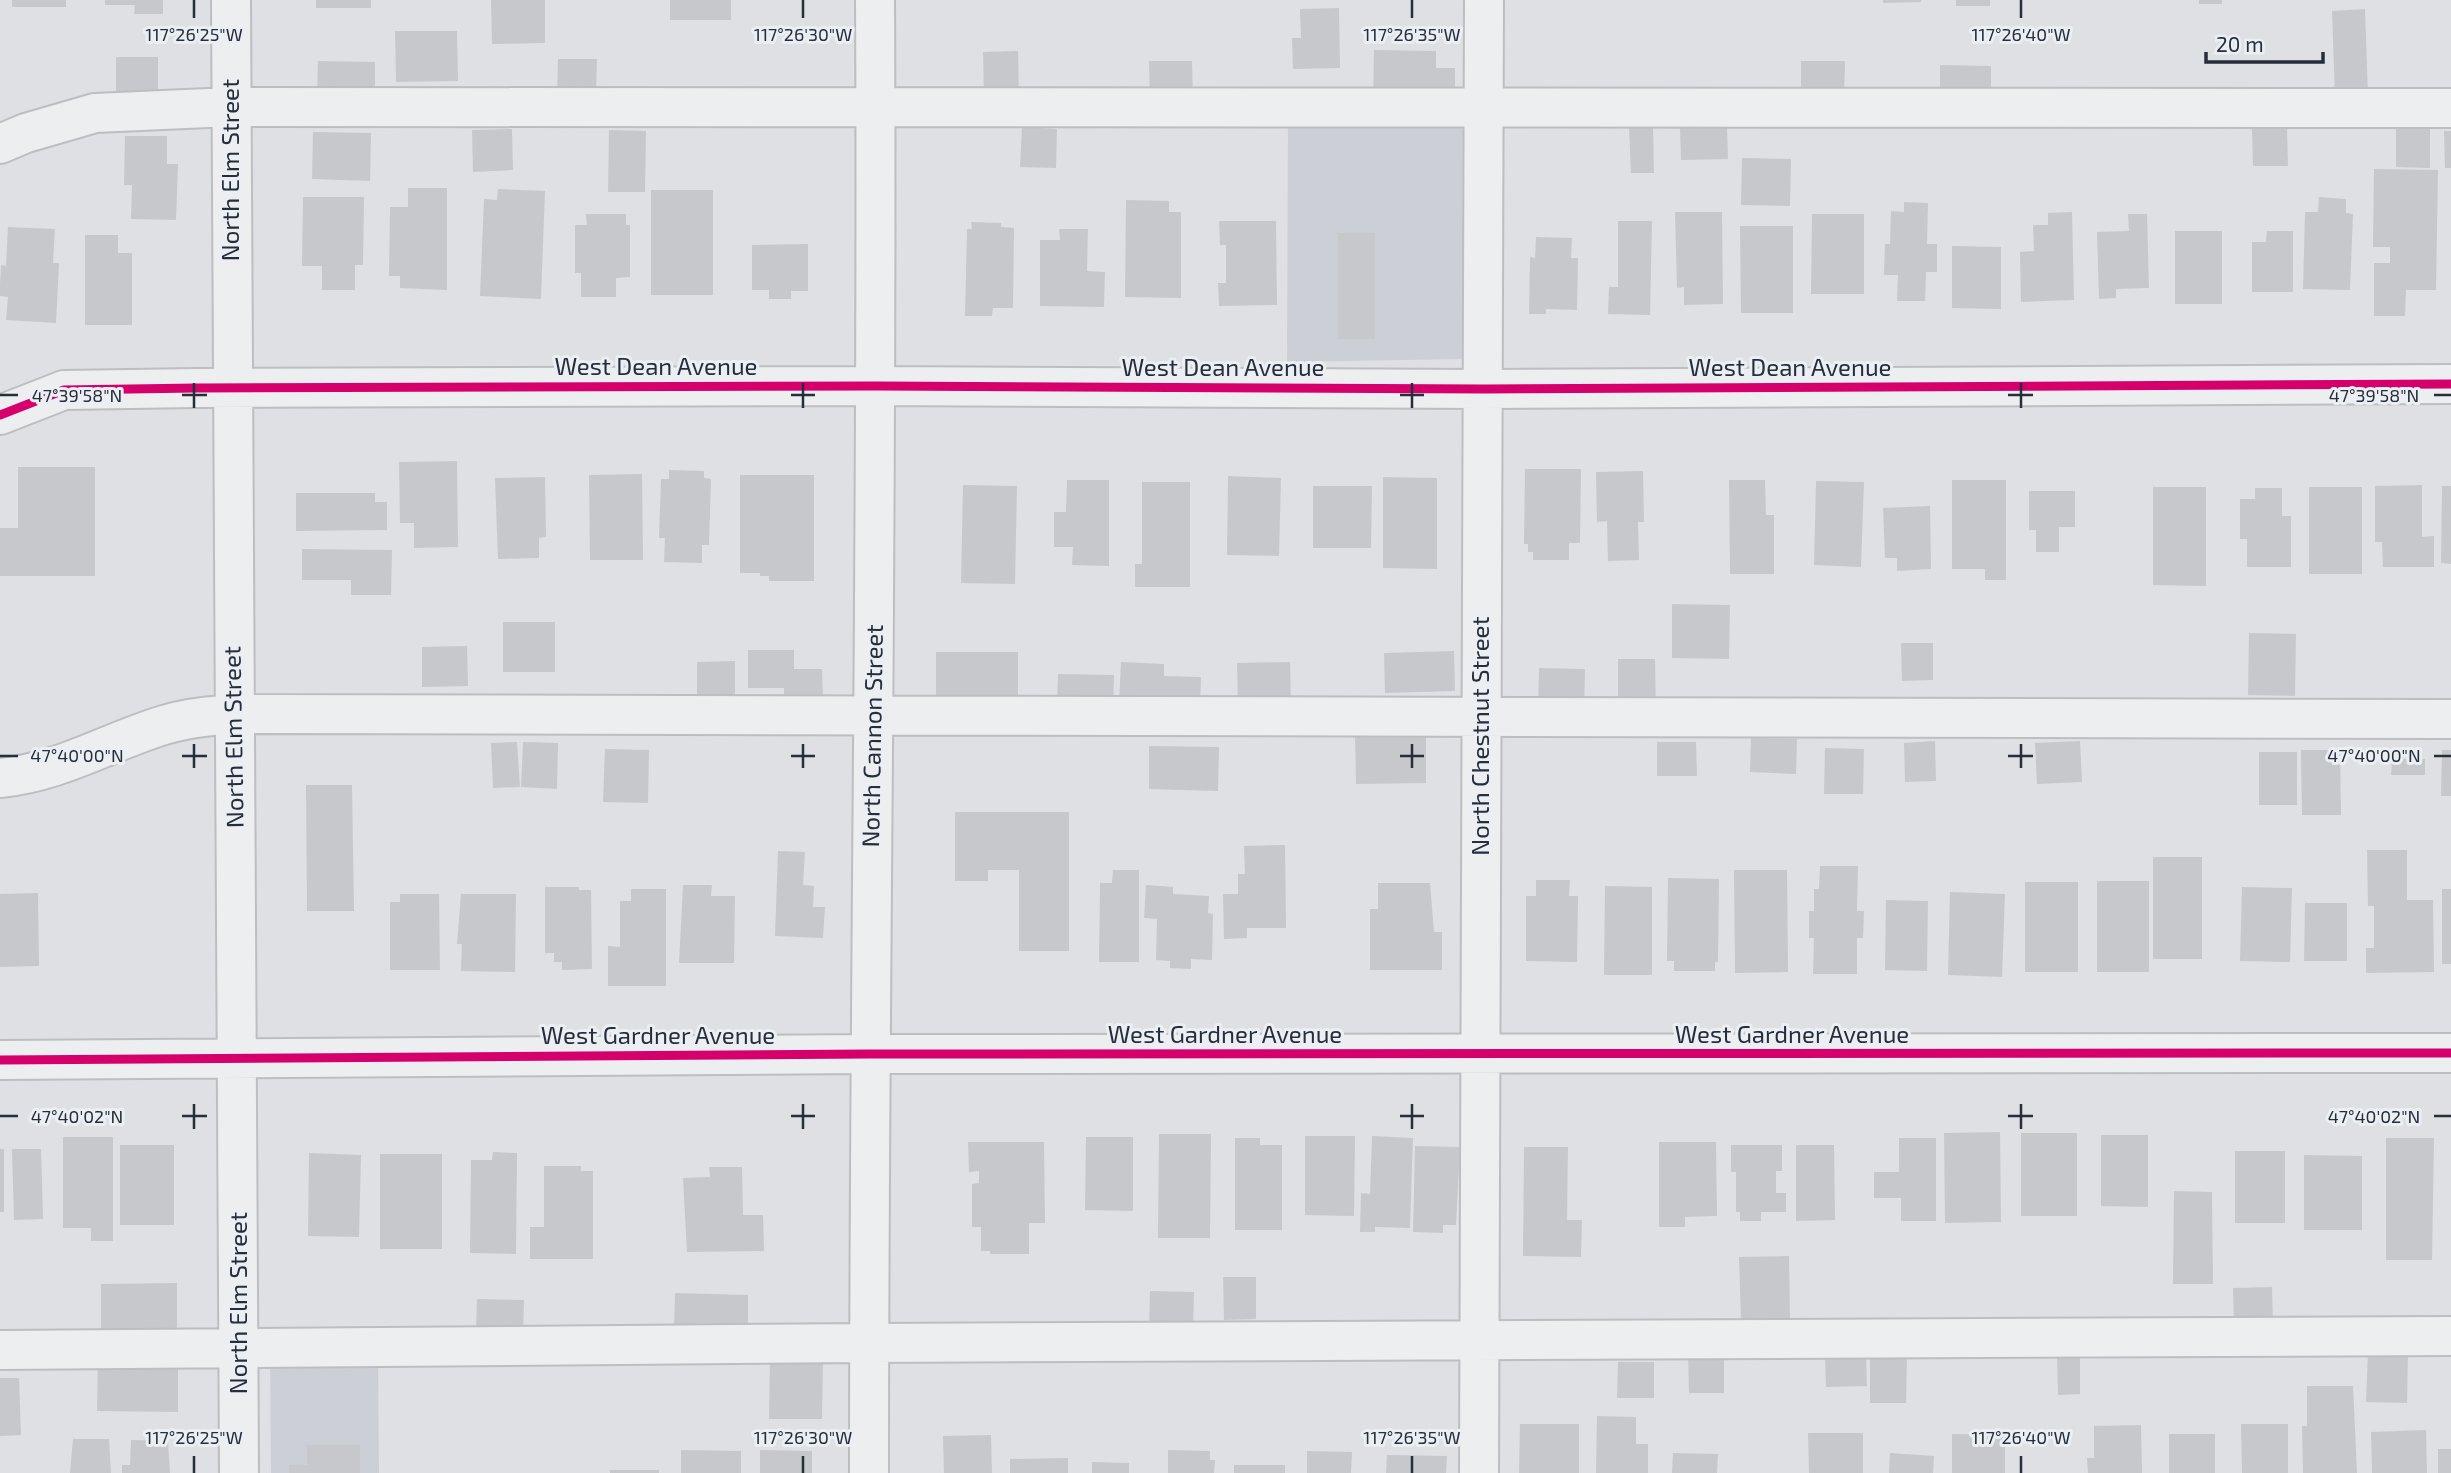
<svg xmlns="http://www.w3.org/2000/svg" width="2451" height="1473" font-family="'Exo 2',sans-serif">
<style>
.built{fill:#ccd0d6}
.building{fill:#c7c8cb}
.lines{fill:none;stroke-linecap:round;stroke-linejoin:round}
.minor-casing{stroke:#bcbec1;stroke-width:42}
.minor{stroke:#edeef0;stroke-width:38}
.cycleway-casing{stroke:#ebeff3;stroke-width:13}
.cycleway{stroke:#d6006c;stroke-width:9}
.ticks{fill:none;stroke:#272e3b;stroke-width:2.5}
.labels{text-anchor:middle;stroke-width:6;stroke-linejoin:round;paint-order:stroke}
.street-label{font-size:24px;fill:#272e3b;stroke:#ebeff3}
.ticks-label{font-size:18px;text-anchor:middle;fill:#272e3b;stroke:#ebeff3;stroke-width:6;stroke-linejoin:round;paint-order:stroke}
</style>
<rect width="100%" height="100%" fill="#dee0e3"/>
<path class="built" d="M1288,114H1473L1469,353L1463,359L1287,362Z
M378,1350L379,1473H271L270,1352Z"/>
<path class="building" d="M12,0H66V7H12Z
M105,0H163V14H134L135,5H105Z
M316,0H371V8H316Z
M491,0H545V43L492,44Z
M670,0H731V20H670Z
M1883,0H1921V2L1883,3Z
M1956,0H1990V6H1956Z
M2199,0H2222V4H2199Z
M1339,8L1340,68L1293,69L1292,38H1301L1300,9Z
M2365,9L2368,96L2335,97L2332,11Z
M395,31H457L458,81L396,82Z
M1374,50L1436,51V68H1455V108L1373,107Z
M1018,51L1019,96L984,97L983,52Z
M116,57H158V100L116,99Z
M558,59H597L596,98L557,97Z
M318,61L375,62V100H317Z
M1149,61H1192L1193,98L1150,99Z
M1801,61H1845L1844,99L1801,98Z
M1940,65L1991,66V99L1940,98Z
M1653,126L1654,173H1631L1629,127Z
M1727,126L1728,159L1681,160L1680,127Z
M1022,127L1057,129L1056,168L1020,167Z
M2396,127H2430V168L2396,167Z
M2287,128L2288,166H2253L2252,129Z
M512,129L513,170L473,172L472,130Z
M609,130L646,131L645,192H608Z
M2444,131H2451V168H2445Z
M313,132L371,133L370,181L312,179Z
M125,136H167V164H178L176,220L131,219L132,185H124Z
M1742,158L1791,159L1790,206L1741,205Z
M2374,169L2438,170L2436,290H2406L2405,316H2374V263H2390V247H2373Z
M408,188H447V290L400,288V276H389L390,207H408Z
M498,189L545,191L541,299L480,296L484,199L497,200Z
M651,190H713V295H651Z
M303,197H364L363,265H355V290H322V266H302Z
M2319,197L2346,199V213L2353,214L2350,290L2303,289L2305,212H2318Z
M1126,200L1169,201V212H1181V298L1125,297Z
M1904,202L1928,203L1927,244H1937V272H1926L1925,301H1897L1898,275H1884L1885,244H1890L1891,211L1904,212Z
M1675,212H1722L1723,304L1684,305V287L1677,288Z
M2072,212L2074,300L2021,302L2020,252L2034,251L2033,225H2048V213Z
M586,214H626V225H630V277L616,278V297H581V273H575V225H587Z
M1812,214H1864V294H1811Z
M2128,214H2147L2149,288L2116,289V298L2099,299L2097,232L2129,231Z
M1219,221H1276L1277,305L1219,306L1218,283H1226V245H1220Z
M1618,221H1652L1650,315L1608,314L1609,287H1618Z
M971,222L1001,223V227L1014,228L1013,308H993L992,316H965L967,229H972Z
M1740,226H1793V313H1741Z
M8,227L55,229L53,263H59L56,323L6,320L8,297L0,296V285L1,265L6,266Z
M1059,229H1088L1087,271L1105,272L1104,307L1040,306V240H1060Z
M2175,231H2222V304H2175Z
M2267,231H2293V292H2252V242H2266Z
M1338,233H1375V339H1338Z
M85,235H118V253H132V325H85Z
M1536,237L1572,238L1571,258H1578L1577,310L1546,309V314H1529L1530,257L1535,258Z
M808,244V291H791V299H769V290H752V245Z
M1952,246L2001,247V309L1952,308Z
M457,461L458,547L414,548V523H400L399,462Z
M18,467H95V576H0V528H18Z
M1525,469H1581L1580,543H1569V560H1533V552H1528V544H1524Z
M669,470L704,471V478L711,479L709,545H702V563L664,562L665,538H659L661,479H669Z
M1643,471L1644,522H1638L1639,560L1608,561L1607,521L1597,522L1596,472Z
M642,474L643,560H590L589,475Z
M740,475H814V581H769V576H760V573H740Z
M1228,476L1281,478L1279,556L1227,555Z
M545,477L546,537L539,538V558L498,559L495,478Z
M1383,477L1437,478V569L1383,568Z
M1067,480H1109V566L1072,565L1073,547H1054V512H1066Z
M1729,480H1765L1766,515H1774V574H1730Z
M1952,480H2006V580H1985V569H1952Z
M1816,481L1864,482L1861,567L1814,565Z
M1142,482H1190V587H1135V564H1142Z
M963,485L1017,486L1015,584L961,583Z
M2422,485V537L2434,536V567H2383L2382,542H2375V486Z
M1313,486H1372L1371,548H1313Z
M2442,486H2451V564L2441,563Z
M2153,487H2206V586L2153,585Z
M2309,487H2362V574H2309Z
M2255,488H2282V516H2291V567H2247V539H2240V499H2255Z
M2029,491H2075V527H2059V552H2036V530H2029Z
M296,493H375V502H387V530L296,531Z
M1930,506L1931,569L1897,571V558H1885L1883,508Z
M302,549L392,550L391,595H351V580H302Z
M1672,604L1730,605L1729,659L1672,658Z
M503,622H555V672H503Z
M2249,633L2296,634L2295,696L2248,695Z
M1901,643H1933V680L1902,681Z
M467,646L468,686L422,687V647Z
M748,650H794V669H822L823,702L784,703V688H748Z
M1454,651L1455,691L1385,693L1384,653Z
M936,652H1018V706H936Z
M1618,659H1655L1656,713L1618,714Z
M735,661V700L697,701V662Z
M1121,662L1164,664V676L1201,677L1200,707L1119,704Z
M1290,662L1291,704L1238,706L1237,663Z
M1539,668L1585,669L1584,714L1538,712Z
M1058,674L1114,675L1113,709L1057,708Z
M1355,733H1426V783L1356,784Z
M1751,738L1797,739L1796,774L1750,772Z
M1935,741L1936,781L1905,782L1904,743Z
M2080,741L2082,782L2037,784L2035,743Z
M517,742L520,787L493,788L491,743Z
M523,742L558,743L557,789L521,787Z
M1657,742H1696L1697,776H1657Z
M1149,746L1219,747L1218,791L1149,789Z
M1825,748L1864,749L1863,794H1824Z
M605,749L649,750L648,803L603,802Z
M2301,750H2340L2341,815H2302Z
M2442,750H2451V796H2441Z
M2259,752H2297V805H2259Z
M2392,759H2425V775H2391Z
M306,785H352L354,911H307Z
M955,812H1069V951H1019V870H988V881H955Z
M1285,845L1286,928H1247V938L1224,939L1223,894H1238V874H1245L1244,846Z
M2367,850H2407V900H2433L2434,972L2366,973V948H2374V906H2368Z
M778,851L805,852L803,885L814,886L813,907H825L823,938L775,936Z
M2153,857H2202V959H2153Z
M1820,866H1858L1857,911H1864L1863,938H1857V974H1813L1814,938H1809V911H1814V889H1819Z
M1113,870H1139V962H1099L1100,883H1112Z
M1734,870H1787L1788,972L1735,973Z
M1668,878L1719,879L1718,962H1715V971H1674V961H1667Z
M1536,880H1570L1569,896H1578L1577,962L1526,961V896H1536Z
M2097,881H2149V972H2097Z
M2025,882H2078V972H2025Z
M1378,883H1430L1434,932H1442V970H1370V909H1378Z
M683,885H712L711,896H735L734,963H679Z
M1146,885L1173,887V894L1209,896L1208,913L1213,914L1212,960L1191,959V969L1170,968V961L1156,960L1157,919L1144,918Z
M1605,886L1652,887V975H1604Z
M545,887H579V890H591L592,969L562,970V962H554V953H545Z
M2242,887L2292,888L2290,962L2240,961Z
M631,889H666V986H608V946L620,947V901H631Z
M2442,889H2451V964H2442Z
M1950,892L2005,894L2002,977L1948,975Z
M38,893L39,966L0,967V894Z
M400,894H439L440,970H390V902H400Z
M461,894H516L515,972L461,971L462,944H457Z
M1886,900L1928,901L1927,971L1885,970Z
M2305,903H2347V961H2304Z
M2000,1132L2001,1222L1945,1223L1944,1133Z
M2021,1133H2077V1216H2021Z
M1159,1134H1211L1210,1238H1158Z
M2101,1135H2148V1207L2101,1206Z
M1305,1136H1355L1354,1216L1305,1215Z
M1372,1136L1413,1138L1410,1228L1375,1227V1232H1360L1361,1193L1370,1194Z
M63,1137H113V1241H91V1228H63Z
M1086,1137H1133V1211L1085,1210Z
M1235,1138H1260V1145H1282V1230H1235Z
M1899,1138H1936V1221H1901V1198H1874V1172H1899Z
M2386,1138H2434L2432,1260H2386Z
M968,1142H1044L1045,1223H1029V1254H990V1251H981V1227H972V1184L979,1183V1171L969,1172Z
M1659,1142H1716L1717,1216L1685,1217V1227H1659Z
M120,1145H174V1225H120Z
M1731,1145H1782V1171H1776V1193H1786V1212H1761V1221H1740V1212H1736V1172H1731Z
M1796,1145H1834L1835,1220L1796,1221Z
M1415,1146L1460,1147L1456,1225H1443V1233L1413,1232Z
M1524,1147H1568L1567,1220H1582L1581,1257L1523,1256Z
M0,1149H4V1212H0Z
M12,1149H41L43,1219L14,1220Z
M2235,1151H2285V1223H2235Z
M493,1152L517,1153L516,1254L470,1253L471,1160H492Z
M309,1153L361,1155L359,1237L308,1236Z
M380,1154H442V1249H380Z
M2304,1155L2362,1156V1230H2304Z
M544,1166H581V1171H593V1259H530V1227H544Z
M709,1167H742L743,1215H763L764,1251L687,1252L683,1178L710,1177Z
M2174,1191L2212,1192L2213,1284H2173Z
M1789,1256L1790,1320L1741,1321L1739,1257Z
M1223,1277H1256V1319L1224,1320Z
M177,1283V1331L101,1332V1284Z
M2272,1287L2273,1325H2234L2233,1288Z
M1150,1291L1194,1292L1193,1329L1149,1328Z
M675,1293L748,1295V1331L674,1330Z
M477,1299L524,1300L523,1332L476,1331Z
M2368,1352L2408,1354L2407,1403L2366,1402Z
M1688,1354H1724V1393H1689Z
M1870,1354L1907,1355L1906,1403H1870Z
M1825,1356H1866L1867,1386L1826,1387Z
M2057,1356H2080V1394L2058,1395Z
M98,1358L178,1359V1412L97,1411Z
M770,1358H823L822,1419H769Z
M1618,1362H1654V1398H1617Z
M0,1378H19L21,1435L0,1436Z
M2307,1386H2353L2357,1473H2303L2302,1426H2307Z
M1597,1416L1636,1417V1444H1648V1473H1596Z
M1520,1424H1579V1473H1519Z
M2241,1424H2288V1473H2242Z
M2141,1425L2142,1473H2088L2087,1458H2094V1426Z
M2426,1430L2427,1473H2372L2371,1432Z
M1808,1433H1863V1473H1809Z
M1952,1434L2005,1435V1473H1952Z
M2169,1434H2215V1473H2169Z
M991,1435L992,1473H944L943,1436Z
M73,1439H109L111,1473H70Z
M131,1440L168,1441L170,1473H122V1465H130Z
M307,1445H360V1473H289V1465H307Z
M2438,1449H2451V1473H2438Z
M681,1450L741,1451V1473H681Z
M760,1450L812,1451V1473H760Z
M1168,1450L1210,1451V1460H1215L1214,1473H1168Z
M1307,1451L1352,1452L1351,1473H1307Z
M1673,1453L1718,1454L1717,1473H1672Z
M1890,1453L1934,1456L1933,1473H1889Z
M1387,1455L1447,1456L1446,1473H1386Z
M1068,1458V1473H1010V1459Z
M1092,1462L1129,1463V1473H1092Z
M1234,1465H1285V1473H1234Z
M610,1470H659V1473H610Z"/>
<g class="lines">
<defs>
<path id="minor" d="M231,0L239,1473
M0,144L26,133L95,113L231,107L2451,108
M0,415L64,390L196,388L877,386L1484,389L2451,384
M0,778C61,772 108,742 164,725C187,718 210,716 234,714L2451,719
M0,1060L869,1054L2451,1053
M0,1350L869,1343L2451,1336
M869,1473C869,982 878,491 875,0
M1479,1473L1484,0"/>
</defs>
<use href="#minor" class="minor-casing"/>
<use href="#minor" class="minor"/>
<defs>
<path id="cycleway" d="M0,415L64,390L196,388L877,386L1484,389L2451,384
M0,1060L869,1054L2451,1053"/>
</defs>
<use href="#cycleway" class="cycleway-casing"/>
<use href="#cycleway" class="cycleway"/>
</g>
<path class="ticks" d="M194,0V18M803,0V18M1412,0V18M2021,0V18M194,383V408M803,383V408M1412,383V408M2021,383V408M0,395H18M182,395H207M791,395H815M1400,395H1424M2008,395H2033M2434,395H2451M194,744V768M803,744V768M1412,744V768M2021,744V768M0,756H18M182,756H207M791,756H815M1400,756H1424M2008,756H2033M2434,756H2451M194,1104V1129M803,1104V1129M1412,1104V1129M2021,1104V1129M0,1116H18M182,1116H207M791,1116H815M1400,1116H1424M2008,1116H2033M2434,1116H2451M194,1456V1473M803,1456V1473M1412,1456V1473M2021,1456V1473"/>
<g class="labels">
<g class="street-label">
<text transform="translate(231 170) rotate(-90)" y="8">North Elm Street</text>
<text x="656" y="375">West Dean Avenue</text>
<text x="1223" y="376">West Dean Avenue</text>
<text x="1790" y="376">West Dean Avenue</text>
<text transform="translate(873 736) rotate(-89)" y="8">North Cannon Street</text>
<text transform="translate(1481 736) rotate(-90)" y="8">North Chestnut Street</text>
<text transform="translate(234 737) rotate(-91)" y="8">North Elm Street</text>
<text x="1225" y="1043">West Gardner Avenue</text>
<text x="1792" y="1043">West Gardner Avenue</text>
<text x="658" y="1044">West Gardner Avenue</text>
<text transform="translate(239 1303) rotate(-90)" y="8">North Elm Street</text>
</g>
</g>
<g class="ticks-label">
<text x="194" y="41">117°26'25"W</text>
<text x="803" y="41">117°26'30"W</text>
<text x="1412" y="41">117°26'35"W</text>
<text x="2021" y="41">117°26'40"W</text>
<text x="2374" y="402">47°39'58"N</text>
<text x="77" y="402">47°39'58"N</text>
<text x="2374" y="762">47°40'00"N</text>
<text x="77" y="762">47°40'00"N</text>
<text x="2374" y="1123">47°40'02"N</text>
<text x="77" y="1123">47°40'02"N</text>
<text x="194" y="1444">117°26'25"W</text>
<text x="803" y="1444">117°26'30"W</text>
<text x="1412" y="1444">117°26'35"W</text>
<text x="2021" y="1444">117°26'40"W</text>
</g>
<path d="M2206 52v10h117v-10" fill="none" stroke="#272e3b" stroke-width="3.5"/>
<text x="2216" y="52" font-size="21" fill="#272e3b" stroke="#ebeff3" stroke-width="5" paint-order="stroke">20 m</text>
</svg>
